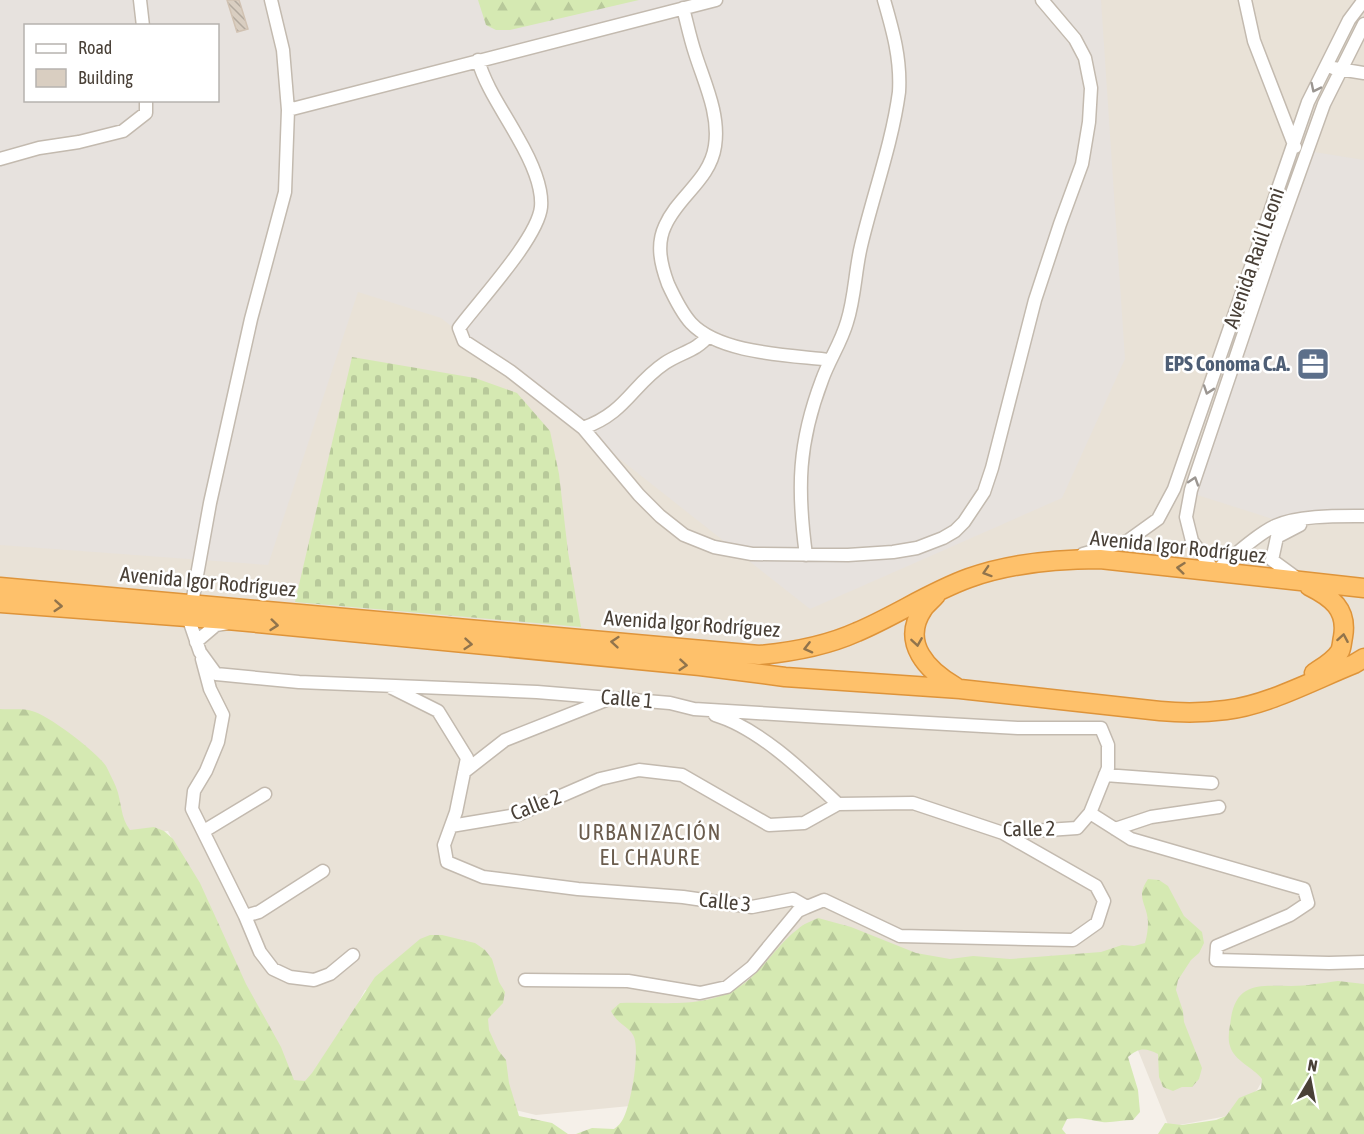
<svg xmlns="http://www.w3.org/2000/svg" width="1364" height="1134" font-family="'Asap Condensed',sans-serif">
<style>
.residential{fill:#e9e2d7;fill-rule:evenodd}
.industrial{fill:#e7e2de;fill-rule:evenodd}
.forest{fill:url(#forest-firs)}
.cemetery{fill:url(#cemetery-stones)}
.building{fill:url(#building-back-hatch);stroke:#d1c2b2;stroke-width:1.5}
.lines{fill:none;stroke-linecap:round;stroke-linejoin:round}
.minor-casing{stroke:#c3baaf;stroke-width:15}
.highway-casing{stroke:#de943a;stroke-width:21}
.minor{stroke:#fff;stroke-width:12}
.highway{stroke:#fec16b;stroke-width:18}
.oneway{stroke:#9b9691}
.oneway2{stroke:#91744c}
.labels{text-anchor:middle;stroke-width:5;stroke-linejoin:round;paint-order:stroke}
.street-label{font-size:21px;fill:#494037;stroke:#fff}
.service-label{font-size:21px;font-weight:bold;fill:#4e5e75;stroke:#fff;text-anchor:end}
.neighbourhood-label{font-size:22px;letter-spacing:1.5px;fill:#6b5d4e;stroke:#fff}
</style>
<defs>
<pattern id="forest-firs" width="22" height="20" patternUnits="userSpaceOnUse" patternTransform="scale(1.5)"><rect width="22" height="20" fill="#d5e9b2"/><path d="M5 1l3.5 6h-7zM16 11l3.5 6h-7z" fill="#b8c99a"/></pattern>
<pattern id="cemetery-stones" width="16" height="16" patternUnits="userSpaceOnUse" patternTransform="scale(1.5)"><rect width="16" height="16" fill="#d5e9b2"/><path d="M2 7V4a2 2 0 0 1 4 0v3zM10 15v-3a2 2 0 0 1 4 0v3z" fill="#b8c99a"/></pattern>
<pattern id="building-back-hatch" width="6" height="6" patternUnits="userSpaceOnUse" patternTransform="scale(1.5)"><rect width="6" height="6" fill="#d9cec1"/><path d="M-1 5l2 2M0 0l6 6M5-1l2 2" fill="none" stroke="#b2a99e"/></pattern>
</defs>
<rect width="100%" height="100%" fill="#f5f0e9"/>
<path class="residential" d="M0,0H1364V992L1265,1076L1257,1090L1227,1116L1169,1127L1106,971L724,1097L536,1115L494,1105L392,987L365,990L313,1087L294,1080L280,1060L168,831L130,833L0,721ZM26,26H218V100H26Z"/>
<path class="industrial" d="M0,0H1101L1125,359L1062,498L810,609L441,318L358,292L268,565L0,545ZM26,26H218V100H26Z
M1314,152L1364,160V517L1279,521L1191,493Z"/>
<path class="forest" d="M478,0H639L510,30H496L486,25Z
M0,709C10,710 23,708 32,711C47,714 98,753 106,766C109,772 113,780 116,787C122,802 120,817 130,830L154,827L164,831L173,839L200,883L246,984L281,1047L294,1080L305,1081L312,1073L375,977L420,939L430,935H442L475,943L485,950L492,959L499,982L505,992L503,1003L488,1019L489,1030L498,1050L506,1060L509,1083L519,1116L552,1123L568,1134H0Z
M1148,879L1159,880L1168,886L1184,916L1202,932L1204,943L1199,953L1191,960L1178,980L1176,990L1183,1011L1184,1022L1202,1068L1199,1079L1192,1087H1182L1173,1091L1163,1087L1159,1077L1158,1054C1145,1047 1138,1048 1128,1057L1138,1090L1140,1112L1133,1120C1123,1120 1112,1123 1102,1122C1088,1120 1081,1117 1067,1119L1062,1129L1066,1134H576L592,1128L614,1129C618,1126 621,1123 623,1119C631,1105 641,1048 633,1035C628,1026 618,1025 611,1011L620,1003C663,1001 709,1011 746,982C765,967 778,944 798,929C803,924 812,921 818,918L851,927L916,953L950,959L973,956L1010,959L1101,952L1122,945L1134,946L1145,943C1147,936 1148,929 1148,922C1147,903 1135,898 1148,879Z
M1338,981L1364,984V1134H1158L1165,1123L1182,1125L1216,1120L1226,1116L1239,1098L1261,1089L1262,1079C1253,1067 1234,1061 1230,1046C1227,1037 1230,1027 1231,1018C1237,981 1262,986 1291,986C1307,986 1322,983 1338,981Z"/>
<path class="cemetery" d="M352,357L475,378L517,393L550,431L559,474L568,552L581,627L295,602Z"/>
<path class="building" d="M227,0H239L248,29L237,32Z"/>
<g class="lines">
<defs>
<path id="minor" d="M140,0L143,26
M1245,0L1254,41L1295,147
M683,8C687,23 690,38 695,53C704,82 720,114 715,146C710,180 678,196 665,226C656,245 661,265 668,284C674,297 681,312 691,323C720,354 790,355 830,360
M1364,24L1324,104L1275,241L1191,490L1186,517L1192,541L1215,572C1230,559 1257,534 1275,526C1298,515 1339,516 1364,516
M478,60C486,88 504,112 518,138C529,157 543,184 541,207C538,238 479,301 459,328L464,341L510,371L583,428L639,495L660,516L684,535L714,547L752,554L848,555L893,552L917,548L943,538L955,531L964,522L984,492L992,468L1035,300L1060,224L1082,164L1089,122L1091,88L1085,58L1075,39L1042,0
M1333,68L1364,73
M288,110L716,0
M0,159L39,148L79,142L123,131L146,113V100
M583,428C626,413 632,385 665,363C680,353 698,350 708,336
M1083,554L1126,542L1158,519L1174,489L1308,102L1349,20L1364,0
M806,555C797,489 798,443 822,380C829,360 841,343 847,322C855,297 855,271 861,246C873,195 892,144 899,92C901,59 893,31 884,0
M1298,579L1272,560L1277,537L1300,525
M192,603L210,503L251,319L285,192L288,110L283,50L271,0
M188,617L200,652L216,674L299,682L537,692L670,703L694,709L822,717L1018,728H1101L1108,745V768L1090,813
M196,642L216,625L228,623
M202,659L210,689L223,715L218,742L206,771L194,791L192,809L245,916L260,952L273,969L290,977L314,980L330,974L353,955
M392,688L438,711L467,758L456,812L444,845L447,862L483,877L578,889L683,897L752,907L793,899L807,907L824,900L900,936L1073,940L1097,923L1104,901L1096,886L1003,833
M715,715C759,728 805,773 838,804
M464,772L505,740L606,700
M1105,775L1212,783
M451,826L517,815L600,779L639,770L682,775L769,825L804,823L838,804L913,803L1003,833L1077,828L1090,813L1131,839L1304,889L1308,903L1290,915L1217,946L1216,960L1329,963L1364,962
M1115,829L1151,817L1219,807
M204,831L265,794
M245,916L259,912L323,871
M525,980L628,981L700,993L727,987L752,967L798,911L807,907"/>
<path id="highway" d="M1309,586C1331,597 1348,609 1343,637C1342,641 1342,647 1340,651C1335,660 1323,667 1314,673
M0,587L759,655C793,652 826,646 857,632C895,616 930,592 969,578C1011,563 1055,559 1100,559L1364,588
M936,595C932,600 926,604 923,609C900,643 928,671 956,687
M0,603L227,620L700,666L785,677L960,689L1160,711C1182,713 1204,713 1226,710C1268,705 1314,680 1354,664L1364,658"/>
</defs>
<use href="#minor" class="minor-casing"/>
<use href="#highway" class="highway-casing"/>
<use href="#minor" class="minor"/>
<use href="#highway" class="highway"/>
</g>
<defs><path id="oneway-chevron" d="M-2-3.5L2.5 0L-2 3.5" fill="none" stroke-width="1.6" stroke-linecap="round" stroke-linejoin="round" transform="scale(1.5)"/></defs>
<g class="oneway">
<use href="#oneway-chevron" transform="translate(1315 88) rotate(116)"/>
<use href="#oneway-chevron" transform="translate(1208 390) rotate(109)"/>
<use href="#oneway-chevron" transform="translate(1194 481) rotate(-72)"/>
</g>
<g class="oneway2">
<use href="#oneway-chevron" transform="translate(1181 568) rotate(-174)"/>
<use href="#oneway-chevron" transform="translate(987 572) rotate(162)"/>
<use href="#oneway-chevron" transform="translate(58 606) rotate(4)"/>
<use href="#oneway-chevron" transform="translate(274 625) rotate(6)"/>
<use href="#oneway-chevron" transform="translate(1343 638) rotate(-80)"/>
<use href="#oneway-chevron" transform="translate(615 642) rotate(-175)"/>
<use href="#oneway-chevron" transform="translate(917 642) rotate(81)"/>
<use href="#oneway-chevron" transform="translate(468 644) rotate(5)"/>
<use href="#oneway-chevron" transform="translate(808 648) rotate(166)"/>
<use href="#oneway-chevron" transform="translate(683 665) rotate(5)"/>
</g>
<defs>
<symbol id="office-square" viewBox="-11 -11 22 22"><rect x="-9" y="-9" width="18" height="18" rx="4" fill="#5c6f8a" stroke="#fff"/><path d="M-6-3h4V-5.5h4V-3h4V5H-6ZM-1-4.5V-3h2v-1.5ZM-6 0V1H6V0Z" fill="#fff"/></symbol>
</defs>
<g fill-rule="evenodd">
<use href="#office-square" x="1294" y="345" width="38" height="38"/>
</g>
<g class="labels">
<g class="street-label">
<text transform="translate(1254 258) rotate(-71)" y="7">Avenida Raúl Leoni</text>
<text transform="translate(1178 547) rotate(6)" y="7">Avenida Igor Rodríguez</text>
<text transform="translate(208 582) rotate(5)" y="7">Avenida Igor Rodríguez</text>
<text transform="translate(692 624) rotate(4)" y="7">Avenida Igor Rodríguez</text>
<text transform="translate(627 699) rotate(5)" y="7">Calle 1</text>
<text transform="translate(536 805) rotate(-21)" y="7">Calle 2</text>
<text transform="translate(1029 829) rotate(-1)" y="7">Calle 2</text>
<text transform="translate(725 902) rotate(6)" y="7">Calle 3</text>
</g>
<g class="service-label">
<text x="1290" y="371">EPS Conoma C.A.</text>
</g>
<g class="neighbourhood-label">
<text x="650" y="840">URBANIZACIÓN<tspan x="650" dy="25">EL CHAURE</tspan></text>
</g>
</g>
<rect x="24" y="24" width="195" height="78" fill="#ffffff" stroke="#b6b3af" stroke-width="1.5"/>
<rect x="36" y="44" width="30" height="9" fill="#ffffff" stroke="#b6b3af" stroke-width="1.5"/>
<text x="78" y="54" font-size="18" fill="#494037">Road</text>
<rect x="36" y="69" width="30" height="18" fill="#d9cec1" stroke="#b6b3af" stroke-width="1.5"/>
<text x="78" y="84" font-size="18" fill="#494037">Building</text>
<g transform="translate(1310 1080) rotate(10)" stroke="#ffffff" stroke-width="4.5" paint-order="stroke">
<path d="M0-4.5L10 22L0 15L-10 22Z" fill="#494037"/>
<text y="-9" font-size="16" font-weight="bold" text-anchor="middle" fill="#494037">N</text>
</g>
</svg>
